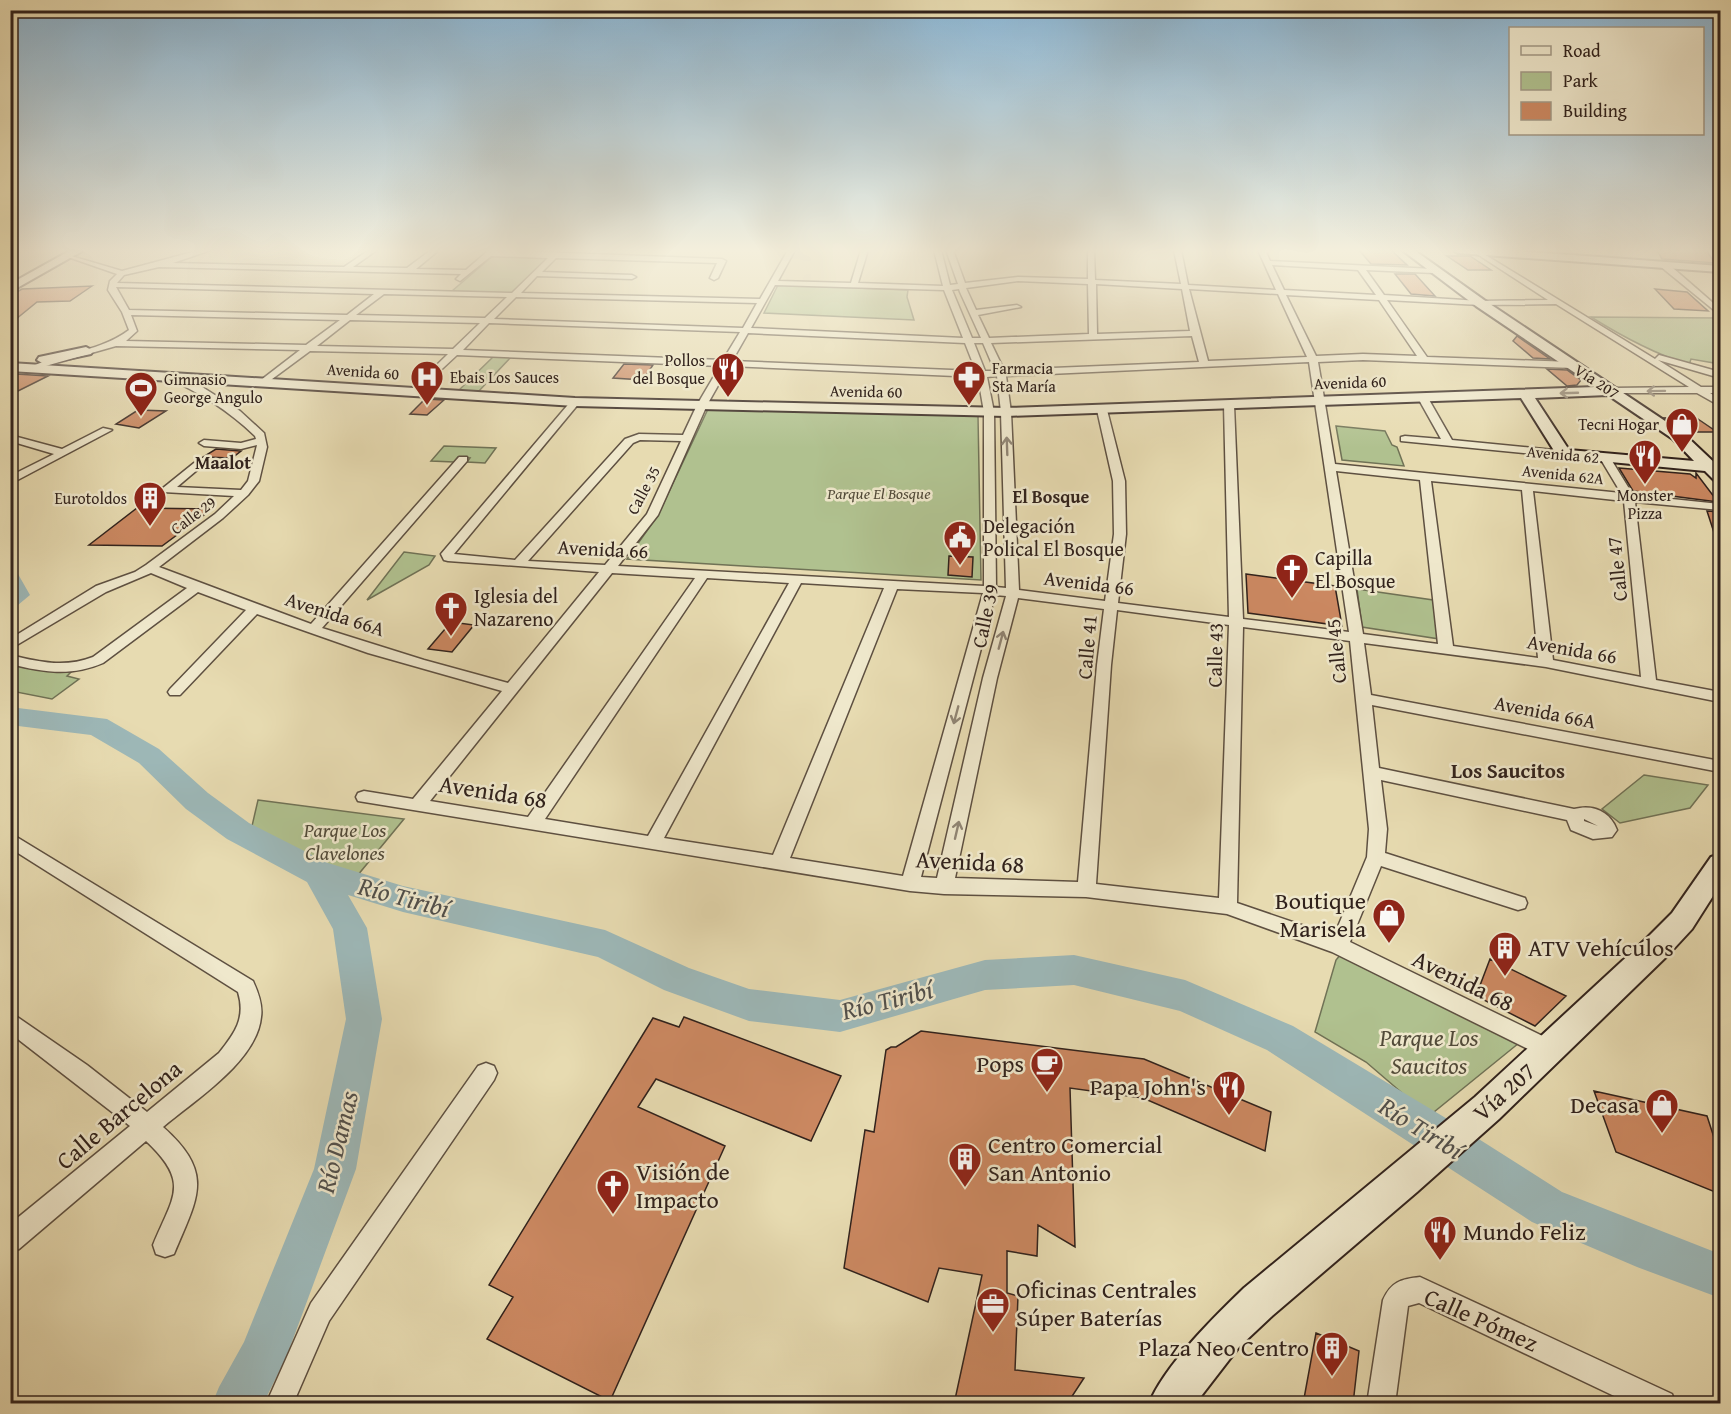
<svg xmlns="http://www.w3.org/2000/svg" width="1731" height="1414" font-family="'Gentium Book Plus',serif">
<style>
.green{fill:#b0c18f;stroke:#707256;stroke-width:1.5}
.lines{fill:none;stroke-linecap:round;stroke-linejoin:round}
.river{fill:#9db8b8;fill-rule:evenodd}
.building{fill:#cb8861;stroke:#31221c;stroke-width:1.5}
.street-casing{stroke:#5e5041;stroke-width:3}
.secondary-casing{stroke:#31221c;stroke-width:4}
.street{fill:#efe8cc;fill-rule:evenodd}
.secondary{fill:#efe8cc;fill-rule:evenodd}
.oneway{stroke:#908574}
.labels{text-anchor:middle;stroke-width:5;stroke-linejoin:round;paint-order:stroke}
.far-poi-label{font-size:16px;fill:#31221c;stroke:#efe8cc;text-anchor:end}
.far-street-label{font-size:16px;fill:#31221c;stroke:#efe8cc}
.far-park-label{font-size:16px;font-style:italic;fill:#514a39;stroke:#efe8cc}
.far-neighbourhood-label{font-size:18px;font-weight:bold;fill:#31221c;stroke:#efe8cc}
.poi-label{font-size:20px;fill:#31221c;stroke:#efe8cc;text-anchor:start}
.street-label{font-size:20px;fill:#31221c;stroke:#efe8cc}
.park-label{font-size:20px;font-style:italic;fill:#514a39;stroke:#efe8cc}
.neighbourhood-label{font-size:21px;font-weight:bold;fill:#31221c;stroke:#efe8cc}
.near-street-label{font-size:24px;fill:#31221c;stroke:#efe8cc}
.near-poi-label{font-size:24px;fill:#31221c;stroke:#efe8cc;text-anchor:end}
.near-park-label{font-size:24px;font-style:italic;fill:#514a39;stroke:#efe8cc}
.near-water-label{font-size:26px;font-style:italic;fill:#514f4b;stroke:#efe8cc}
</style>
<rect width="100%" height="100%" fill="#e7dbb1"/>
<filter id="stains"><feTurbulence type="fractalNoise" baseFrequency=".00333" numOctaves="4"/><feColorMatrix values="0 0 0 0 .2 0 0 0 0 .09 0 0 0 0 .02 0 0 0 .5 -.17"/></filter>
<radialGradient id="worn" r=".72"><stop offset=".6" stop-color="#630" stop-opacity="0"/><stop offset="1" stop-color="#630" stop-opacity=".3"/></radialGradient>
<path class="green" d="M494,255L550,256L512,293L452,291Z
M778,285L908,290L907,297L914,320L764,313Z
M1591,317L1720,318V364L1691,359L1689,365C1653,353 1623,337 1591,317Z
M493,357H511L478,392L458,391Z
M708,409L978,416L981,580L627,559L658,515Z
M1336,426L1385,431L1392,445L1397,447L1404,466L1342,460Z
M444,446L496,448L485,463L467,462L470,458L458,457L454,462L431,461Z
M404,552L435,556L429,565L367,600Z
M1357,589L1440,601L1446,640L1362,627Z
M10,658L68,670L71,672L67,676L79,679L52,699L11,691Z
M1644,775L1708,785L1690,808L1620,823L1602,809Z
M258,800L404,819L357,876L316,862L252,826Z
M1341,954L1519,1043L1429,1116L1366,1062L1315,1032L1336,960Z"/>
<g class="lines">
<path class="river" d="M10,572L18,574L30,595L18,605L10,607Z
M10,707L107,719L159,749L208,793L249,823L328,863L403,886L605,930L689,968L749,989L840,1000L985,960L1074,955L1185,980L1293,1026L1444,1117L1562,1192L1720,1254V1298L1637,1267L1532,1222L1267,1050L1180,1011L1074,985L985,990L840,1032L749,1021L664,990L598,957L403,912L348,895L367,928L382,1019L356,1169L286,1358L263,1404H212L219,1387L244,1342L314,1169L346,1019L333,929L307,882L227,839L186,809L139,763L91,735L10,725Z"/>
</g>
<path class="building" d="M1359,250H1391L1407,265L1371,264Z
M1657,250H1706L1715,263L1662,259Z
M1447,256H1470L1491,270H1468Z
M1395,274H1415L1435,296L1411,294Z
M92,286L70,301L37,302L10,324V296L22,289Z
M1655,289L1687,292L1708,311L1674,309Z
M1517,336L1550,359L1533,358L1513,341Z
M624,364L653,365L643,380L613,378Z
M1547,369L1567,370L1581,380L1577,385L1567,386Z
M16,374L48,376L10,395V376Z
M425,399L444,400L427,415L410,414Z
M138,410L166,411L139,428L116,424Z
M1695,417L1717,432H1685L1664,418Z
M216,449L241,451L232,458L203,457Z
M1619,468L1690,474L1696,478V473L1718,502L1633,491Z
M137,508L212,509L162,546L89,545Z
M1707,511L1720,512V545H1718Z
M949,556L973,557L972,577L948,575Z
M1246,574L1335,586L1342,626L1248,613Z
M451,622L474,625L452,652L428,649Z
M1490,959L1566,996L1535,1026L1476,996Z
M684,1017L841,1076L811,1141L656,1079L638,1107L725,1146L610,1401L487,1339L513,1297L489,1285L653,1018L679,1027Z
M921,1031L1144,1059L1271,1112L1265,1151L1143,1098L1070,1088L1075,1247L1038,1225L1037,1256L1007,1251V1293L1018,1296L1015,1370L1084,1378L1067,1404H954L982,1275L939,1268L928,1302L844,1268L865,1130L874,1132L886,1050L891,1047H896Z
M1594,1091L1707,1116L1720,1156V1194L1616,1152Z
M1316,1333L1359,1351L1353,1404H1303Z"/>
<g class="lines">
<defs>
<path id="street" d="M200,250H211L173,263L344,267L369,250H377L353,267L407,268L431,250H439L416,269L466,270L489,250L722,259L726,261L718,278L714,280L710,278L717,263L556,258L542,272L632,275L636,277L632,279L537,276L521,293L760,299L788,250H795L778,281L851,283L861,250H868L858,283L943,286L934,250H941L950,285L958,284L946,250H953L965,283L1018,277L1088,279V250H1094L1095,280L1181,284L1174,250H1181L1188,285L1276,290L1258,250H1265L1270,261L1434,269L1438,271L1434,273L1366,270L1384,295L1480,301L1548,300L1474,252L1479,251L1655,359L1659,355L1720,372V378L1658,360L1701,387H1720V393H1710L1720,399V406L1697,393H1610L1608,391L1613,388L1689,387L1556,304L1480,305L1387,300L1427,357L1573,362L1577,365L1573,368L1363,360L1318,362L1335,464L1621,493L1600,458L1605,455L1609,456L1633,495L1720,504V510L1635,502L1656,680L1720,692V702L1546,667L1364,643L1371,695L1720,761V772L1372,705L1379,768L1574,809C1593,804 1610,811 1617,830L1612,837L1593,839L1571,830L1567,820L1381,780L1387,829L1385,853L1525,898L1527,903L1525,908L1518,910L1381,866L1350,942L1557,1043L1561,1050L1557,1057L1550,1060L1332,952L1227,914L1086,897L944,894L910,891L358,801L356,797L358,793L364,791L413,799L502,691L368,653L257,614L180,695H170L168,692L170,689L246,610L198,592L103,663C71,677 43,672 10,664V655C39,662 65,668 93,657L187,588L151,573L106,592L10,649V639L96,586L135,572L146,565L215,514L234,496L163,492V488L194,463L198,462L203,465L177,487L241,490L248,481L257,445L241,449L204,446L199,443L204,440L241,443L256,439L255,436C228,410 199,392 165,377V373H171L199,385L240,411L264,433L267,447L259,481L248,495L223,518L159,567L311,624L459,457H467V461L322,628L424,660L508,683L599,572L448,561L444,560L441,554L572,400L580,402L454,554L515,560L625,439L639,434L683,435L697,405L720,366L457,355L414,395L409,392L411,390L448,354L310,351L264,385L261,384V380L300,350L116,346L35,369V365C66,352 101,351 129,330L122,312L108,290L110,281L117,274L68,257V255L122,271ZM491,256L548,258L512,293L117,283L124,275L159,267L461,274L456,279L460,281ZM1272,265L1358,270L1376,295L1284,290ZM1018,281L1088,284L1089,334L989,338L978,315L1021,307L1017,305L976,310L966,288ZM1096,284L1182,289L1190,331L1097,334ZM775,285L944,290L963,338L751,328ZM116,287L374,294L347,315L129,310ZM959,289L960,292L981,338H972L952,290ZM1189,289L1278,294L1307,357L1208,361ZM384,294L507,297L485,318L356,315ZM1286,295L1379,300L1417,356L1363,354L1316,356ZM516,297L757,303L743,328L494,319ZM131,315L340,320L306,345L126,341L137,331ZM350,320L480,323L453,349L317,346ZM489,323L740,332L723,360L463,350ZM748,333L965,343L976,371L732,361ZM1192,336L1199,362L1004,370L991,343ZM974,343H983L995,371H985ZM1309,362L1349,632L1243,619L1234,405L1229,402L1224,405L1229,617L1118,603L1126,534L1125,481L1107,410L1102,407L1097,410L1113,481L1114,534L1105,601L1019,590L1011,412L1006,376ZM729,366L978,377L984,412V586L618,566L658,515L707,405ZM997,376L1001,412L1006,588L996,587L994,412L987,377ZM640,440L681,441L647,514L605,565L528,561L633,443ZM1336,471L1420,480L1438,644L1363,634ZM1431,481L1522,490L1538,658L1453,646ZM1533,491L1624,501L1641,677L1553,660ZM612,573L695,578L528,817L430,801ZM707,578L789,583L648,836L545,819ZM801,583L884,588L773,855L664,838ZM897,589L983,593L903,876L790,858ZM995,595L1006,596L983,678L937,878L921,877ZM1018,598L1104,609L1097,665L1078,882L955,878L997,678ZM1117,610L1229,625L1219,898L1096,884L1111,665ZM1243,627L1350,641L1369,829L1367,857L1334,936L1237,903ZM1584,819L1598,826L1584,821Z
M1660,262H1666L1720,309V315L1660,266Z
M1423,395L1428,398L1452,440L1564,451L1569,454L1564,457L1401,441V437L1405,436L1441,439L1418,398Z
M103,428L112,430L10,484V476L54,454L10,441V435L62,449Z
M10,833L253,981C258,992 263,1005 261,1017C257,1061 195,1100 163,1127C216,1174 197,1198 174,1254L165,1257L156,1254L153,1245C173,1196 191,1183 146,1141L19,1249L10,1252V1224L130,1126L10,1033V1012L87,1065L147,1112L219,1053C235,1033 246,1018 238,992L10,848Z
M486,1063L494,1066L497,1073L494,1080L329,1321L293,1404H266L311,1303L478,1066Z
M1420,1277L1672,1394L1675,1404H1631L1419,1303L1408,1306L1395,1404H1367L1383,1300C1391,1282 1401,1279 1420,1277Z"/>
<path id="secondary" d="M71,250H84L10,292V284Z
M1402,250H1414L1484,300L1683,433L1720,468V482L1714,480L1705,471L1558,457L1521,398L1006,416L575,406L10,371V363L575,398L1006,408L1596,387L1476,306ZM1608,395L1673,439L1694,461L1569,450L1535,398Z
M1453,250H1505L1720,266V272L1458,253Z
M86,347L93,351L91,354L44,364L37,360L39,357Z
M1720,854V885L1692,929L1667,956L1499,1119L1417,1192L1272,1316L1239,1347L1195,1404H1149C1164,1366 1214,1317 1244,1288L1475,1097L1647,938L1672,913L1711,857Z"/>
</defs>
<use href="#street" class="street-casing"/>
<use href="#secondary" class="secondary-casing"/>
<use href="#street" class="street"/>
<use href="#secondary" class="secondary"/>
</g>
<defs><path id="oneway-shaft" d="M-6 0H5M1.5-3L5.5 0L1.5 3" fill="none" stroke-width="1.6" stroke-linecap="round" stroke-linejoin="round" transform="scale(1.5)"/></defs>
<g class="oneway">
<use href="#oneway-shaft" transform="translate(1656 391) rotate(179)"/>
<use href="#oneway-shaft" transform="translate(1569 393) rotate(178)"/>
<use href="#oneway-shaft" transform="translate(1007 446) rotate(-92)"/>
<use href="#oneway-shaft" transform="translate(1001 640) rotate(-75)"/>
<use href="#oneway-shaft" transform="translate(956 715) rotate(105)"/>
<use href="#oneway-shaft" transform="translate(957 830) rotate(-77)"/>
</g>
<linearGradient id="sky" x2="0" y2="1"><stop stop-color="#8ab6d5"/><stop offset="0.56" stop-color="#f4efdc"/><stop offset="1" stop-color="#f4efdc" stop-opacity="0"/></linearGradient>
<rect width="1731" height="448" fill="url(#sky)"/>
<defs>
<symbol id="restaurant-pin" viewBox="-11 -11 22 30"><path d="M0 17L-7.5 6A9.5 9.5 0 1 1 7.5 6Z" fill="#8f2418" stroke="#efe8cc"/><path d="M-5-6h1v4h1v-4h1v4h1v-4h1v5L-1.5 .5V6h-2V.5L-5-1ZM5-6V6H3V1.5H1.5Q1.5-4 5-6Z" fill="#fff"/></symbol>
<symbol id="hospital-pin" viewBox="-11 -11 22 30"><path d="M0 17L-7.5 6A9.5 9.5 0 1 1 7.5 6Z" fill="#8f2418" stroke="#efe8cc"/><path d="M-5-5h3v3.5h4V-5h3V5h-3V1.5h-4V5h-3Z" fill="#fff"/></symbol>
<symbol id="pharmacy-pin" viewBox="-11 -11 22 30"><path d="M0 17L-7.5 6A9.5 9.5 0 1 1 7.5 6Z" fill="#8f2418" stroke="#efe8cc"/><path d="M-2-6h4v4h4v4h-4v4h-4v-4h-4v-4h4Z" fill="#fff"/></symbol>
<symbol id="stadium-pin" viewBox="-11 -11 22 30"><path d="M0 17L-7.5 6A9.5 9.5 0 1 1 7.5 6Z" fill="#8f2418" stroke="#efe8cc"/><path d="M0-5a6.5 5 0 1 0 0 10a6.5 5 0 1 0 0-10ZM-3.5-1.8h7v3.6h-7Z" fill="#fff"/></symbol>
<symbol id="shop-pin" viewBox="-11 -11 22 30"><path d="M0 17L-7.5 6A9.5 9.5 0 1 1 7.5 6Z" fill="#8f2418" stroke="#efe8cc"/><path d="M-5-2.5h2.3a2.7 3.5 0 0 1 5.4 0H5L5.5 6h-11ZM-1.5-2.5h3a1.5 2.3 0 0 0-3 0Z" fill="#fff"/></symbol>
<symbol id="building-pin" viewBox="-11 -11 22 30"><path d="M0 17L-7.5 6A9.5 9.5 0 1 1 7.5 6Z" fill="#8f2418" stroke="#efe8cc"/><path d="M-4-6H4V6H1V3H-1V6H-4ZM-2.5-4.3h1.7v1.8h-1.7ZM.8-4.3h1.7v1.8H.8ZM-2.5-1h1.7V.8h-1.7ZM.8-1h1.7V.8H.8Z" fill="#fff"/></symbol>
<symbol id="civic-pin" viewBox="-11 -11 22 30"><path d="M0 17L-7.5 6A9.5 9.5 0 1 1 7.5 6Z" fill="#8f2418" stroke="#efe8cc"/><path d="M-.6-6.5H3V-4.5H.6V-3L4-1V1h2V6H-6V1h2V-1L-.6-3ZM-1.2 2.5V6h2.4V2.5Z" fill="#fff"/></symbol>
<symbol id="church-pin" viewBox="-11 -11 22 30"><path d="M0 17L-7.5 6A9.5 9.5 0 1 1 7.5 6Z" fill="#8f2418" stroke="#efe8cc"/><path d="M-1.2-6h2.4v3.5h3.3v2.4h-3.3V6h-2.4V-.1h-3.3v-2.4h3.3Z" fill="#fff"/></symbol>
<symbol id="cafe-pin" viewBox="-11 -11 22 30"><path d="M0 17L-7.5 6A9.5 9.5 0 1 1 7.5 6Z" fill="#8f2418" stroke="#efe8cc"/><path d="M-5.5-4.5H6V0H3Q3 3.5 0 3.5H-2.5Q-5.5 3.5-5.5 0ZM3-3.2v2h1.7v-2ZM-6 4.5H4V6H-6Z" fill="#fff"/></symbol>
<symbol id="office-pin" viewBox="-11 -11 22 30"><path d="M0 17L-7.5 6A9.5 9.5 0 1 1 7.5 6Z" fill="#8f2418" stroke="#efe8cc"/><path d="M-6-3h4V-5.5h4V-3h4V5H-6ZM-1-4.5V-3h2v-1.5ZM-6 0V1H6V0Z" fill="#fff"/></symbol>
</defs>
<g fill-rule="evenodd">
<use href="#restaurant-pin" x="709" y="350" width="38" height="52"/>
<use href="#hospital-pin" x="408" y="358" width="38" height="52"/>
<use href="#pharmacy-pin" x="950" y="358" width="38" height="52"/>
<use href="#stadium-pin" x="122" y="369" width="38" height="52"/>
<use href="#shop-pin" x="1663" y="405" width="38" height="52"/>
<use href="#restaurant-pin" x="1626" y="437" width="38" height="52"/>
<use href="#building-pin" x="131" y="479" width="38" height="52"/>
<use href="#civic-pin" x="941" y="518" width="38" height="52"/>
<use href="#church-pin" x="1273" y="551" width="38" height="52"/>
<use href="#church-pin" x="432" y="589" width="38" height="52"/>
<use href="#shop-pin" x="1370" y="896" width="38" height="52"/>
<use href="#building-pin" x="1486" y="929" width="38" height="52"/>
<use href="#cafe-pin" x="1028" y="1045" width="38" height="52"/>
<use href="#restaurant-pin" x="1210" y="1068" width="38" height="52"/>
<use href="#shop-pin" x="1643" y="1086" width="38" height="52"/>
<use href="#building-pin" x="946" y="1140" width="38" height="52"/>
<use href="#church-pin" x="594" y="1167" width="38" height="52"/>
<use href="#restaurant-pin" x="1421" y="1213" width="38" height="52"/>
<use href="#office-pin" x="974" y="1285" width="38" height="52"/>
<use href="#building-pin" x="1313" y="1329" width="38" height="52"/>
</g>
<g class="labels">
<g class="far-poi-label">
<text x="705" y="366">Pollos<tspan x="705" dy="18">del Bosque</tspan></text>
<text x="992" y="374" text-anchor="start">Farmacia<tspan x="992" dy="18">Sta María</tspan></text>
<text x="450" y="383" text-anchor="start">Ebais Los Sauces</text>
<text x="164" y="385" text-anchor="start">Gimnasio<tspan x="164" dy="18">George Angulo</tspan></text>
<text x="1659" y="430">Tecni Hogar</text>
<text x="1645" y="501" text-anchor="middle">Monster<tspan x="1645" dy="18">Pizza</tspan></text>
<text x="127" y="504">Eurotoldos</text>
</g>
<g class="far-street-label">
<text transform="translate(363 371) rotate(4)" y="6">Avenida 60</text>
<text transform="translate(1597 381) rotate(33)" y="6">Vía 207</text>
<text transform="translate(1350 382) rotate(-2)" y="6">Avenida 60</text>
<text transform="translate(866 391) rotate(1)" y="6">Avenida 60</text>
<text transform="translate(1563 454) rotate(5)" y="6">Avenida 62</text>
<text transform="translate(1563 474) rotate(6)" y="6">Avenida 62A</text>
<text transform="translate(643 490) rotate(-62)" y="6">Calle 35</text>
<text transform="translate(193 515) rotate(-37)" y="6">Calle 29</text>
</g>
<g class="far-park-label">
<text x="879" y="499">Parque El Bosque</text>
</g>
<g class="far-neighbourhood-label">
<text x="223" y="469">Maalot</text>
<text x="1051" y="503">El Bosque</text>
</g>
<g class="poi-label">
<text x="983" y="533">Delegación<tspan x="983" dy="23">Polical El Bosque</tspan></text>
<text x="1315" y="565">Capilla<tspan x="1315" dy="23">El Bosque</tspan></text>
<text x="474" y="603">Iglesia del<tspan x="474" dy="23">Nazareno</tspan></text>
</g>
<g class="street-label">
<text transform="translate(603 549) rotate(3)" y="7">Avenida 66</text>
<text transform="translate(1617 569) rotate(-96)" y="7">Calle 47</text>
<text transform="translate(1089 583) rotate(7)" y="7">Avenida 66</text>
<text transform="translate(335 614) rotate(18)" y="7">Avenida 66A</text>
<text transform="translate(985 616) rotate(-78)" y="7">Calle 39</text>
<text transform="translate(1087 647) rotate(-85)" y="7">Calle 41</text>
<text transform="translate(1572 649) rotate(10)" y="7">Avenida 66</text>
<text transform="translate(1336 651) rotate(-96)" y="7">Calle 45</text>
<text transform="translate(1215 655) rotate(-89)" y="7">Calle 43</text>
<text transform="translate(1545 712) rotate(11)" y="7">Avenida 66A</text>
</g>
<g class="park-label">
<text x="345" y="837">Parque Los<tspan x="345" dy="23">Clavelones</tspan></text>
</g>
<g class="neighbourhood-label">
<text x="1508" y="778">Los Saucitos</text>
</g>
<g class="near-street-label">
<text transform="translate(493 792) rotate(9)" y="8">Avenida 68</text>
<text transform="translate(970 862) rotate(3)" y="8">Avenida 68</text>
<text transform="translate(1463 981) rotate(26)" y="8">Avenida 68</text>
<text transform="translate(1504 1092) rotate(-42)" y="8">Vía 207</text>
<text transform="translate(119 1115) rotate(-40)" y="8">Calle Barcelona</text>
<text transform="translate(1481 1320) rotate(24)" y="8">Calle Pómez</text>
</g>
<g class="near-poi-label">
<text x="1366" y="909">Boutique<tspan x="1366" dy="28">Marisela</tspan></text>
<text x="1528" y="956" text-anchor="start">ATV Vehículos</text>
<text x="1024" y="1072">Pops</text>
<text x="1206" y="1095">Papa John's</text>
<text x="1639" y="1113">Decasa</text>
<text x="988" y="1153" text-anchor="start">Centro Comercial<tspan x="988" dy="28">San Antonio</tspan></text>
<text x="636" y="1180" text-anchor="start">Visión de<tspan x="636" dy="28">Impacto</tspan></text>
<text x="1463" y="1240" text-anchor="start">Mundo Feliz</text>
<text x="1016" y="1298" text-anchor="start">Oficinas Centrales<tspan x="1016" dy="28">Súper Baterías</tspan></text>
<text x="1309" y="1356">Plaza Neo Centro</text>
</g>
<g class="near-park-label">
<text x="1429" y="1046">Parque Los<tspan x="1429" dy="28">Saucitos</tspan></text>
</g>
<g class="near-water-label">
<text transform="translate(404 897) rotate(15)" y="9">Río Tiribí</text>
<text transform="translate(887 1000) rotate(-14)" y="9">Río Tiribí</text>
<text transform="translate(1421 1128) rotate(32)" y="9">Río Tiribí</text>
<text transform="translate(337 1142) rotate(-76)" y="9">Río Damas</text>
</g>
</g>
<rect width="1731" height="1414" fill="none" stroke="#e7dbb1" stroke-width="36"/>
<rect x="12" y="12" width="1707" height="1390" fill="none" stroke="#31221c" stroke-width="3"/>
<rect x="18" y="18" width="1695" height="1378" fill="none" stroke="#31221c" stroke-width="1.5"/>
<rect x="1509" y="27" width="195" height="108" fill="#efe8cc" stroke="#a39986" stroke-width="1.5"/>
<rect x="1521" y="46" width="30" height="9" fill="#efe8cc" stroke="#a39986" stroke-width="1.5"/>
<text x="1563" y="57" font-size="18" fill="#31221c">Road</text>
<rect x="1521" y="72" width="30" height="18" fill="#b0c18f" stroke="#a39986" stroke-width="1.5"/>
<text x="1563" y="87" font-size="18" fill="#31221c">Park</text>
<rect x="1521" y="102" width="30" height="18" fill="#cb8861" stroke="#a39986" stroke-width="1.5"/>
<text x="1563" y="117" font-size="18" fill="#31221c">Building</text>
<rect width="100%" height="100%" filter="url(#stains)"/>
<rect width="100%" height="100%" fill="url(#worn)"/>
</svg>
